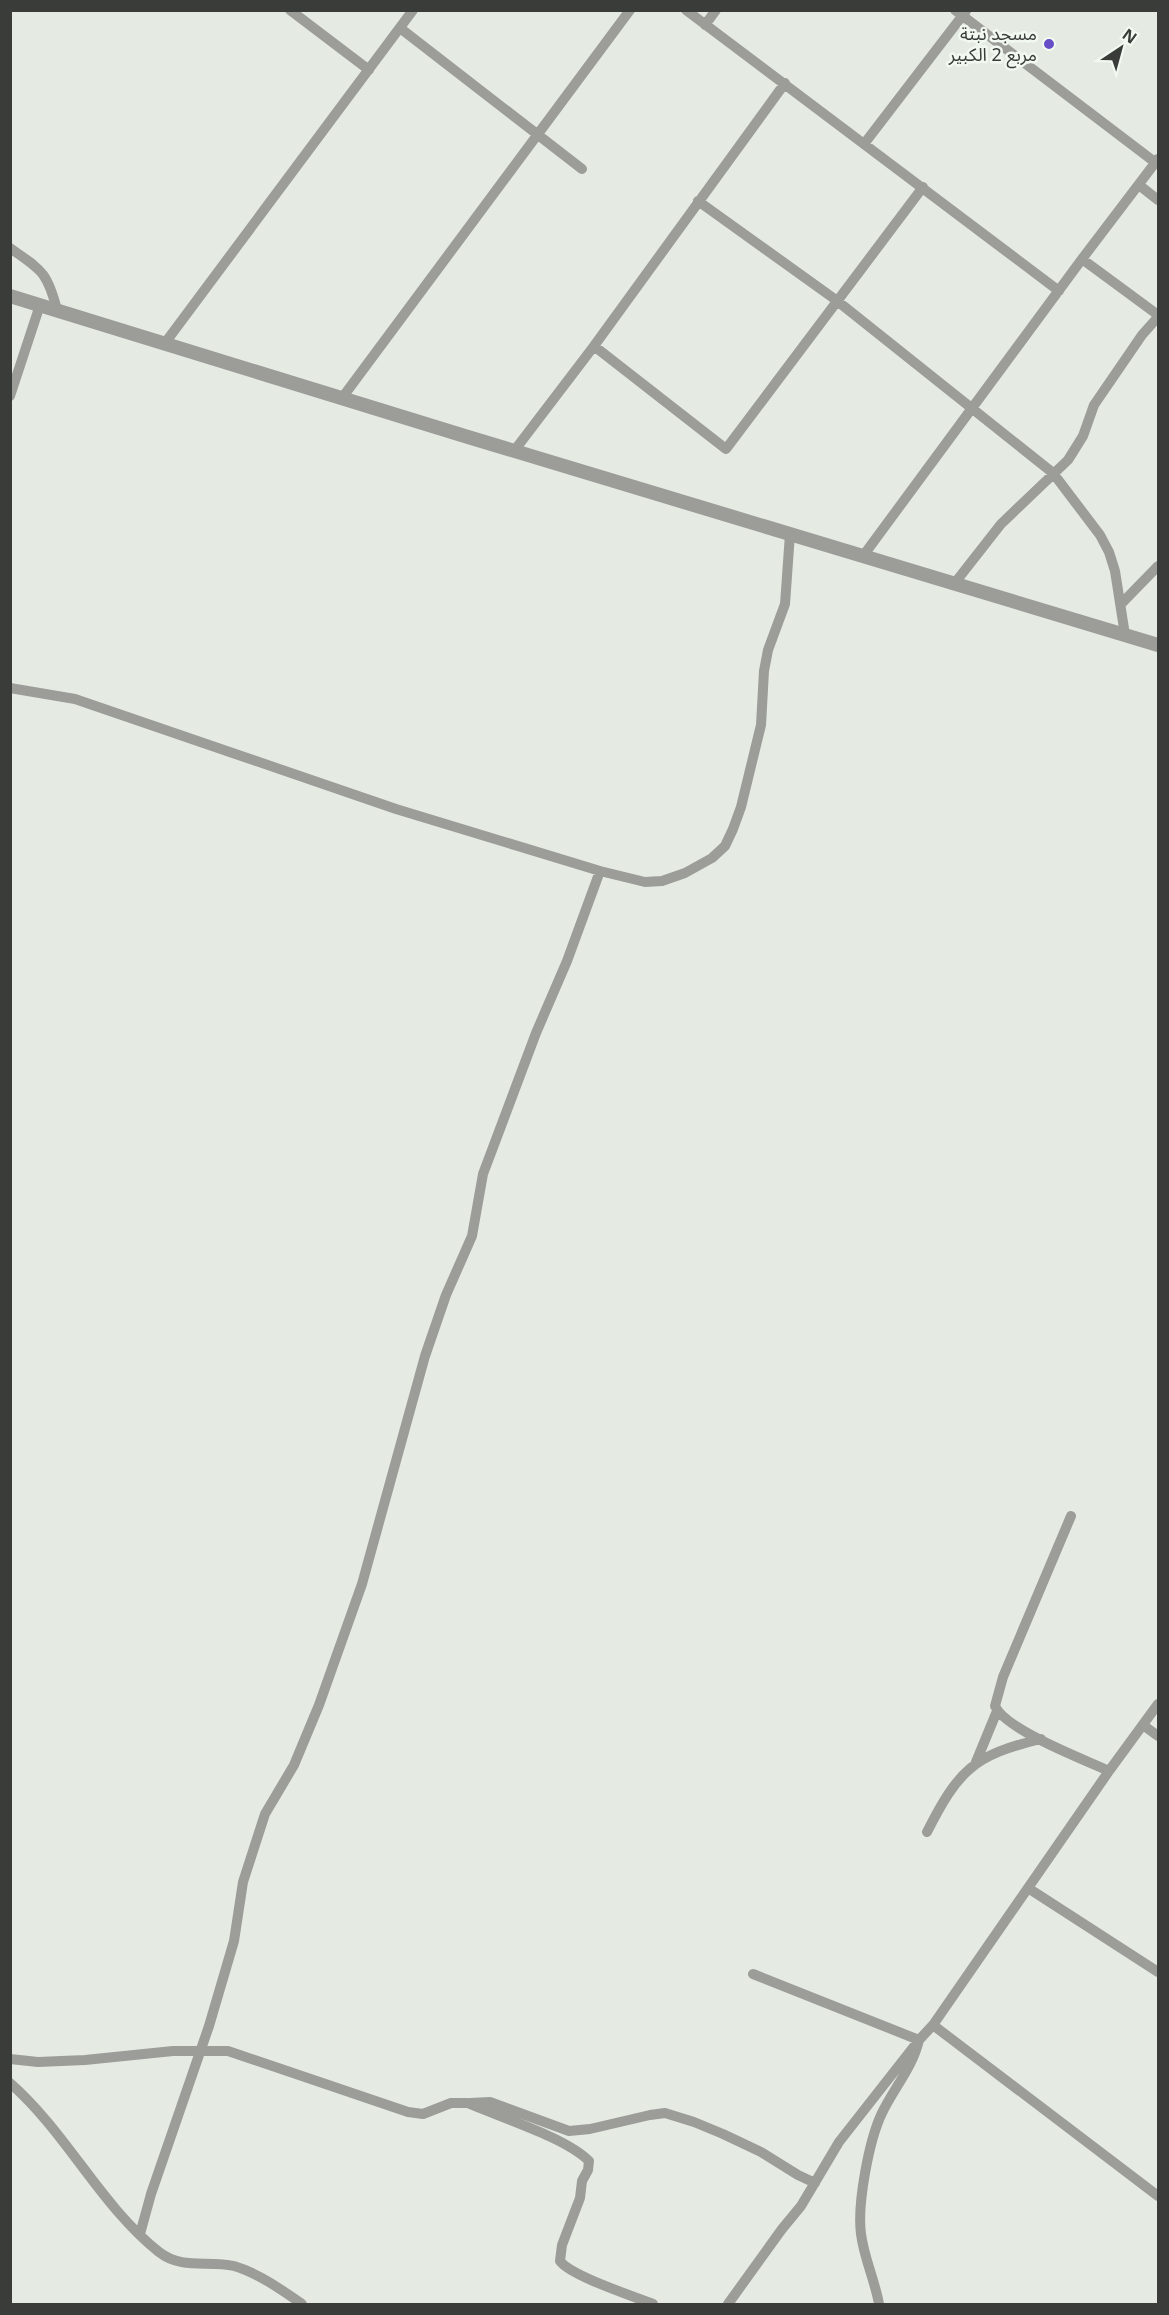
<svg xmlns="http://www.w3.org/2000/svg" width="1169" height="2315" font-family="'Noto Sans','Noto Sans Arabic',sans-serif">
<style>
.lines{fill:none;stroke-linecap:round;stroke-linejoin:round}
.minor{stroke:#9c9d99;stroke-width:10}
.tertiary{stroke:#9c9d99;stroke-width:14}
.poi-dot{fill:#674ec7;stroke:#f2f9f0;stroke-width:2}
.labels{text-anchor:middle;stroke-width:5;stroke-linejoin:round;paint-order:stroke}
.poi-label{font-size:18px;fill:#393c39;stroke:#f2f9f0;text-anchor:end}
</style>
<rect width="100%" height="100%" fill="#e5ebe3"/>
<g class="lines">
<path class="minor" d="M290,10L369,70
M686,10L1059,291
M955,10L1156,163
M705,25L716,10
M400,28L582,169
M864,144L966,11
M1139,185L1158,200
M698,201L836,300L1053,473L1100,535L1109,552L1115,571L1125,635
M10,248C41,270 47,271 57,310
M1082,259L1158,315
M165,343L413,10
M594,346L726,449L923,187
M10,396L40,305
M342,398L630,10
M514,451L594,346L785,83
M863,556L1082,259L1158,159
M954,584L1001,524L1068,460L1083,436L1094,405L1142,335L1158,317
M1122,603L1158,566
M10,688L75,699L396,809L600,871L645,882L662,881L685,873L712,858L725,846L733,829L741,807L761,725L764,671L768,650L785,604L790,534
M1071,1516L1003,1677L995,1706C1006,1730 1083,1759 1109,1771
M1143,1725L1158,1736
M976,1762L997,1711
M927,1832C958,1771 973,1755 1041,1739
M1028,1888L1158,1972
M753,1974L919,2040C913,2067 894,2088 882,2113C869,2140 857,2204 861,2234C864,2258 875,2281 879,2304
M933,2025L1158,2196
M10,2059L38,2062L85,2060L173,2051H228L408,2112L423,2114L451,2103H468C501,2118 565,2137 589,2161L588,2170L582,2181L580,2198L562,2245L560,2261C571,2276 633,2296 653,2304
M10,2083C67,2133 100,2205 159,2252C182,2270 208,2260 234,2266C258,2273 282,2290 302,2304
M470,2103L490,2102L569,2131L590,2129L650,2115L665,2113L694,2122L723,2134L761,2152L798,2175L815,2183
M140,2234L151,2194L209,2026L234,1941L243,1882L265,1814L294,1765L319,1705L362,1584L425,1356L446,1295L472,1236L483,1174L536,1033L567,961L600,871
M728,2304L782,2229L801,2206L839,2142L919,2040L933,2025L1109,1771L1158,1704"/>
<path class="tertiary" d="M10,296L468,437L1158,645"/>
</g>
<circle class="poi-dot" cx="1049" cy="44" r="6"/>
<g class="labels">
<g class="poi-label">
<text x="1037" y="40">مسجد نبتة<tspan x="1037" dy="21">مربع 2 الكبير</tspan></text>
</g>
</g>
<rect width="1169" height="2315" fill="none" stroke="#393c39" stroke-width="24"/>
<g transform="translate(1121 48) rotate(36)" stroke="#f2f9f0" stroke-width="4.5" paint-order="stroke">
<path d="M0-4.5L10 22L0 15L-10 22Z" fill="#393c39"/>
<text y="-9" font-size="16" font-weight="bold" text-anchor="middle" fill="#393c39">N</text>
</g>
</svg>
